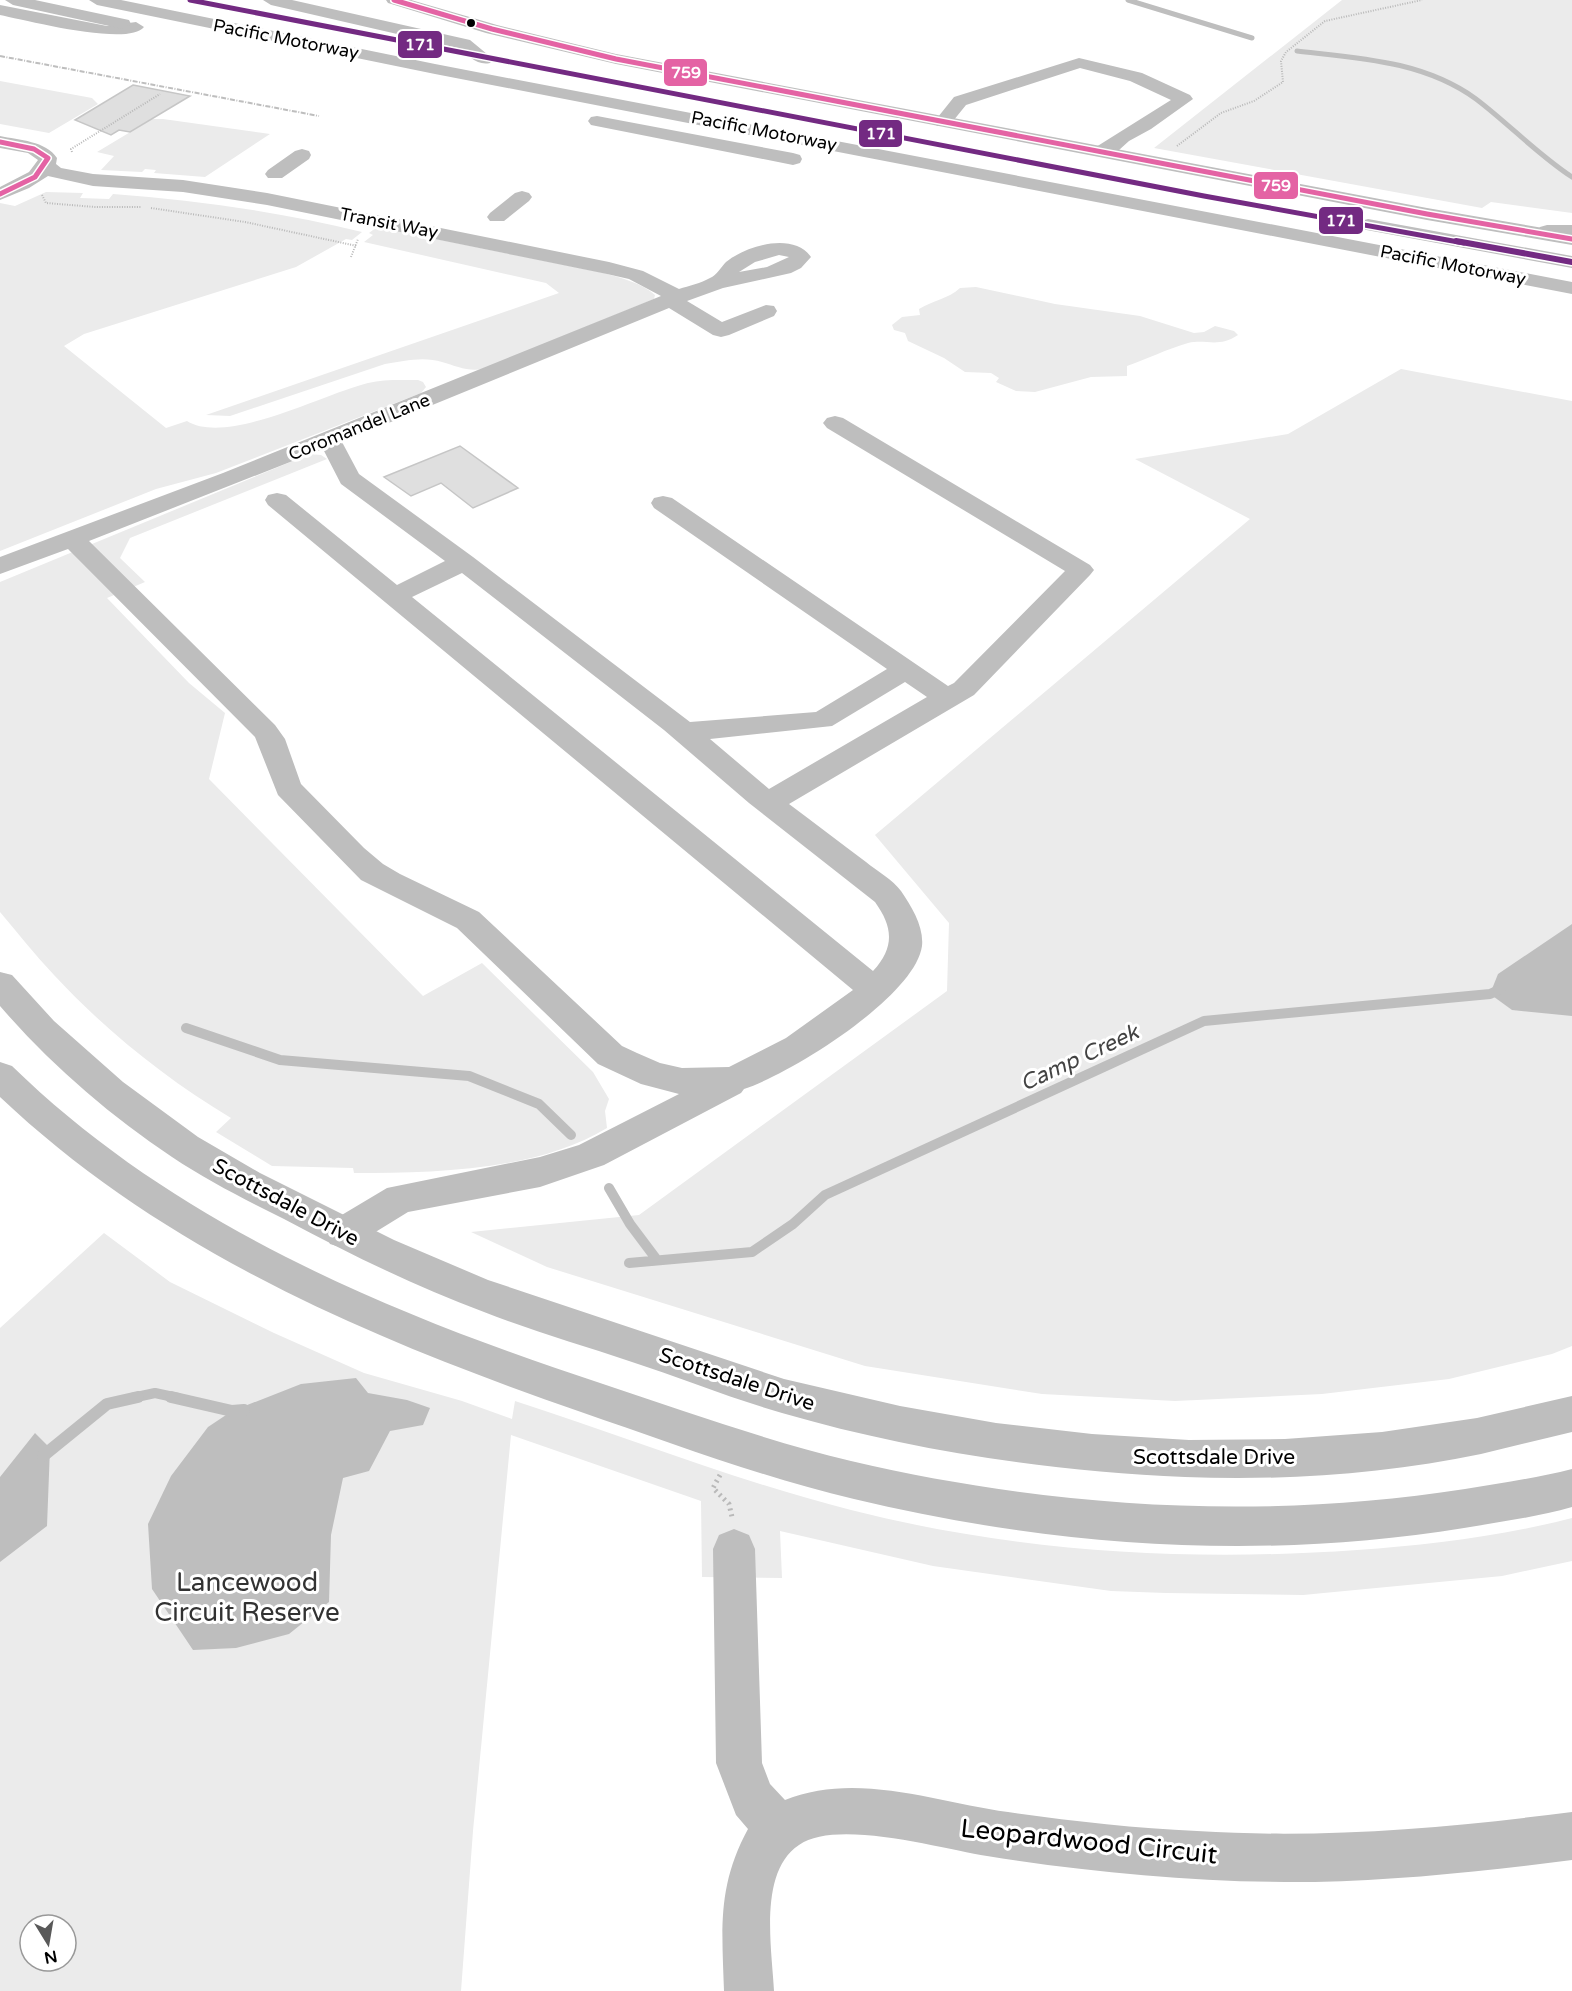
<svg xmlns="http://www.w3.org/2000/svg" width="1572" height="1991" font-family="'Varela Round',sans-serif">
<style>
.green{fill:#ebebeb;fill-rule:evenodd}
.water{fill:#bebebe}
.lines{fill:none;stroke-linecap:round;stroke-linejoin:round}
.stream-far2{stroke:#bebebe;stroke-width:5}
.stream-far1{stroke:#bebebe;stroke-width:10}
.stream{stroke:#bebebe;stroke-width:12}
.building{fill:#dfdfdf;stroke:#c6c6c6;stroke-width:1.5}
.path-far1{stroke:#b9b9b9;stroke-width:2;stroke-dasharray:1 1.5;stroke-linecap:butt}
.path{stroke:#b9b9b9;stroke-width:5;stroke-dasharray:2 4;stroke-linecap:butt}
.minor{fill:#bebebe;fill-rule:evenodd}
.major{fill:#bebebe;fill-rule:evenodd}
.highway{fill:#bebebe;fill-rule:evenodd}
.rail{stroke:#bebebe;stroke-width:2;stroke-dasharray:5 1.5 1 1.5;stroke-linecap:butt}
.bus-1-casing{stroke:#fff;stroke-width:8}
.bus-2-far1-casing{stroke:#fff;stroke-width:8}
.bus-2-casing{stroke:#fff;stroke-width:9}
.bus-1{stroke:#e463a4;stroke-width:5}
.bus-2-far1{stroke:#732a82;stroke-width:5}
.bus-2{stroke:#732a82;stroke-width:6}
.bus-dot{fill:#000;stroke:#fff;stroke-width:2}
.labels{text-anchor:middle;stroke-width:6;stroke-linejoin:round;paint-order:stroke}
.far-street-label{font-size:18px;fill:#000;stroke:#fff}
.street-label{font-size:21px;fill:#000;stroke:#fff}
.water-label{font-size:22px;font-style:italic;fill:#434343;stroke:#fff}
.near-park-label{font-size:26px;fill:#323232;stroke:#fff}
.near-street-label{font-size:26px;fill:#000;stroke:#fff}
.line-badge{stroke:#fff;stroke-width:2}
.badge-label{font-size:16px;text-anchor:middle;font-weight:bold;fill:#fff}
</style>
<rect width="100%" height="100%" fill="#fff"/>
<path class="green" d="M1342,0H1572V213L1491,202L1482,208L1154,148Z
M0,81L92,98L98,104L49,133L0,124Z
M152,119H163L270,134L205,177L154,173L156,170L145,169L142,172L101,170L114,156L97,152Z
M46,192L83,193L80,198L109,199L113,194C197,200 281,212 362,232L352,240L346,239L296,267L84,334L64,346L166,428L187,421C227,446 323,394 368,383C384,379 401,380 418,380L423,382L426,387L421,393L216,473L156,489L0,551V203L15,206Z
M377,227L604,273C621,278 642,283 655,295L654,299L483,369C468,372 456,366 442,362C424,356 403,361 385,364L230,416L206,415L559,293L546,283L364,242L373,235L369,233Z
M976,287L1055,304L1140,316L1194,333L1204,332L1215,326L1234,331L1238,335C1219,348 1207,339 1188,343C1167,349 1147,359 1127,366V376L1091,377L1035,392L1016,391L996,382L999,378L991,373L965,372L944,358L908,341L905,333L894,330L892,325L902,317L920,315L919,309C934,300 948,299 960,288Z
M1401,369L1572,401V1346L1552,1354L1449,1379L1322,1394L1175,1401L1042,1394L865,1366L547,1267L471,1232L639,1215L947,991L949,923L875,835L1250,519L1135,459L1288,434Z
M310,454L321,455L327,459L130,538L120,558L145,582L107,598L189,683L225,713L209,779L423,996L482,963L593,1072L609,1099L605,1111L607,1128C536,1171 435,1173 354,1173L353,1168L272,1166L216,1132L231,1118C166,1079 106,1031 54,975C35,955 18,933 0,912V582Z
M104,1233L170,1282L274,1333L364,1373L462,1401L512,1419L515,1401C626,1437 737,1481 851,1510C1016,1552 1187,1562 1357,1550C1429,1545 1502,1536 1572,1518V1561L1502,1576L1303,1595L1166,1593L1111,1591L933,1566L780,1531L782,1578L702,1577L701,1501L511,1435L473,1831L461,1991H0V1328ZM30,1925H66V1961H30Z"/>
<path class="water" d="M1572,924V1016L1512,1010L1490,994L1498,974Z
M356,1378L368,1393L407,1400L430,1408L423,1425L390,1431L369,1471L343,1478L331,1535L329,1602L289,1634L236,1648L193,1650L152,1589L148,1524L171,1476L208,1427L232,1411L301,1384Z
M35,1433L50,1448L47,1526L0,1562V1477Z"/>
<g class="lines">
<path class="stream-far2" d="M1128,0L1252,38
M1297,51C1359,58 1424,61 1476,99C1509,124 1537,154 1572,177"/>
<path class="stream-far1" d="M186,1028L280,1060L469,1076L539,1104L571,1135
M609,1188L630,1224L657,1260
M629,1263L752,1252L793,1224L825,1195L1204,1021L1490,994L1501,989
M132,1398L155,1393L178,1398"/>
<path class="stream" d="M171,1397L232,1411L244,1410
M43,1456L107,1404L138,1397"/>
</g>
<path class="building" d="M133,85L190,96L130,132L119,130L111,135L75,120Z
M460,446L518,488L473,508L441,483L411,496L384,477Z"/>
<g class="lines">
<path class="path-far1" d="M1177,146L1221,113L1254,101L1283,82L1281,61L1286,52L1325,21L1422,0
M72,152L71,149L160,94
M42,195L46,203L95,207H141
M151,208L245,222L357,246
M351,257L358,239"/>
<path class="path" d="M720,1475L713,1488L729,1504L732,1517"/>
<path class="minor" d="M1079,58L1142,73L1190,95L1193,99L1151,129L1129,141L1119,150L1103,157L1096,155L1094,151L1096,147L1171,100L1130,81L1080,68L966,105L949,126H937L934,122L954,97Z
M0,136C19,140 46,141 57,158L56,164L61,168L93,174L183,180L267,193L609,262L643,271L679,289C689,286 701,283 710,278C717,275 721,267 726,262C747,245 794,232 811,257L801,268L791,273L723,288L687,301L722,322L766,305L774,306L777,311L774,316L729,335L721,337L713,335L669,308L342,442L359,474L473,557L690,722L816,712L887,669L654,508L651,503L654,498L663,496L672,498L948,686L954,683L1065,571L827,428L823,423L827,418L835,416L843,418L1090,565L1094,570L1090,575L974,695L789,804C815,823 840,843 866,862C877,871 893,880 901,891C912,907 924,927 922,946C915,997 790,1074 744,1089L741,1093L604,1165L540,1187L408,1212L356,1244L343,1248L330,1244L324,1233L330,1222L387,1188L540,1157L579,1145L679,1094L641,1084L598,1064L457,928L361,880L278,795L255,737L68,549L0,574V557L223,473L661,296L629,279L607,274L267,205L183,192L93,186L48,176L29,188L0,200V187L29,172L38,160L28,153L0,148ZM779,255L789,257L767,267L739,272L755,262ZM323,449L341,484L445,561L397,585L286,495L277,493L268,495L265,500L268,505L853,990L786,1038L729,1067L682,1068L660,1063L637,1053L622,1046L479,912L400,874L383,864L364,848L301,784L285,739L275,725L89,541ZM462,573L664,730L749,803L875,902C893,927 895,947 873,971L412,597ZM905,682L927,697L769,789L710,739L832,726Z
M302,149L309,151L311,155L309,159L282,178H268L265,174L268,170L295,151Z
M522,191L529,193L532,197L529,201L504,221H490L487,217L490,213L515,193Z
M1547,225H1572V237L1540,235L1537,231L1540,227Z
M734,1529L749,1535L755,1549L762,1763L770,1784L785,1800C856,1771 936,1802 1008,1812C1071,1821 1134,1828 1197,1831C1323,1839 1447,1828 1572,1812V1860C1487,1871 1401,1880 1315,1882C1205,1883 1095,1873 987,1856C943,1849 836,1818 799,1845C758,1872 772,1949 774,1991H724C722,1929 717,1886 748,1829L736,1815L716,1763L713,1549L719,1535Z"/>
<path class="major" d="M386,0H411L497,25L616,54L1427,208L1572,233V245L1427,220L616,64L486,33L388,3Z
M0,5L107,26L136,22L144,27C129,47 25,20 0,15Z
M0,972L12,975L54,1021L123,1082L198,1137L260,1173L394,1240L488,1280L784,1379L900,1406L996,1423L1092,1434L1189,1440L1285,1439L1382,1432L1477,1418L1572,1396V1432C1542,1439 1511,1447 1481,1454C1385,1474 1282,1481 1185,1477C1049,1471 913,1451 782,1413C730,1398 681,1378 629,1361C581,1345 532,1331 484,1312C415,1286 349,1254 284,1219C246,1200 208,1181 172,1157C109,1115 50,1064 0,1006Z
M0,1062L12,1066C175,1225 390,1314 603,1384C685,1411 767,1441 851,1461C1052,1508 1261,1521 1465,1489C1501,1483 1537,1478 1572,1469V1507C1537,1517 1500,1522 1464,1528C1261,1561 1054,1547 854,1499C761,1477 671,1443 581,1412C371,1339 164,1252 0,1097Z"/>
<path class="highway" d="M5,0H35L129,20L131,24L123,29L13,5Z
M89,0H121L435,64L1572,282V294L435,74L97,5Z
M263,0H292L470,40L493,59L490,63C477,66 468,55 458,48L271,5Z
M597,116L793,153L800,155L802,159L800,163L793,165L591,125L588,121L591,117Z
M1368,219L1572,256V268L1361,229L1358,225L1361,221Z"/>
<path class="rail" d="M0,56L319,116"/>
<defs>
<path id="bus-1" d="M394,0L492,29L616,59L1427,214L1572,239
M0,142L34,149L48,158L35,177L0,194"/>
<path id="bus-2-far1" d="M190,0L1204,196L1464,243"/>
<path id="bus-2" d="M1456,241L1572,262"/>
</defs>
<use href="#bus-1" class="bus-1-casing"/>
<use href="#bus-2-far1" class="bus-2-far1-casing"/>
<use href="#bus-2" class="bus-2-casing"/>
<use href="#bus-1" class="bus-1"/>
<use href="#bus-2-far1" class="bus-2-far1"/>
<use href="#bus-2" class="bus-2"/>
</g>
<circle class="bus-dot" cx="471" cy="23" r="5"/>
<g class="labels">
<g class="far-street-label">
<text transform="translate(286 39) rotate(11)" y="6">Pacific Motorway</text>
<text transform="translate(764 131) rotate(11)" y="6">Pacific Motorway</text>
<text transform="translate(389 223) rotate(11)" y="6">Transit Way</text>
<text transform="translate(1453 265) rotate(11)" y="6">Pacific Motorway</text>
<text transform="translate(359 427) rotate(-22)" y="6">Coromandel Lane</text>
</g>
<g class="street-label">
<text transform="translate(286 1202) rotate(28)" y="7">Scottsdale Drive</text>
<text transform="translate(737 1379) rotate(18)" y="7">Scottsdale Drive</text>
<text x="1214" y="1464">Scottsdale Drive</text>
</g>
<g class="water-label">
<text transform="translate(1079 1057) rotate(-25)" y="8">Camp Creek</text>
</g>
<g class="near-park-label">
<text x="247" y="1591">Lancewood<tspan x="247" dy="30">Circuit Reserve</tspan></text>
</g>
<g class="near-street-label">
<text transform="translate(1089 1841) rotate(6)" y="9">Leopardwood Circuit</text>
</g>
</g>
<g class="line-badge">
<rect x="397" y="30" width="46" height="29" rx="6" fill="#732a82"/>
<rect x="663" y="58" width="45" height="29" rx="6" fill="#e463a4"/>
<rect x="858" y="119" width="45" height="29" rx="6" fill="#732a82"/>
<rect x="1253" y="171" width="46" height="29" rx="6" fill="#e463a4"/>
<rect x="1318" y="206" width="46" height="29" rx="6" fill="#732a82"/>
</g>
<g class="badge-label">
<text x="420" y="50">171</text>
<text x="686" y="78">759</text>
<text x="881" y="139">171</text>
<text x="1276" y="191">759</text>
<text x="1341" y="226">171</text>
</g>
<g transform="translate(48 1943) rotate(169)"><circle r="28" fill="#ffffff" stroke="#999999" stroke-width="1.5"/>
<path d="M0-4.5L10 22L0 15L-10 22Z" fill="#595959"/>
<text y="-9" font-size="16" font-weight="bold" text-anchor="middle" fill="#000000">N</text>
</g>
</svg>
